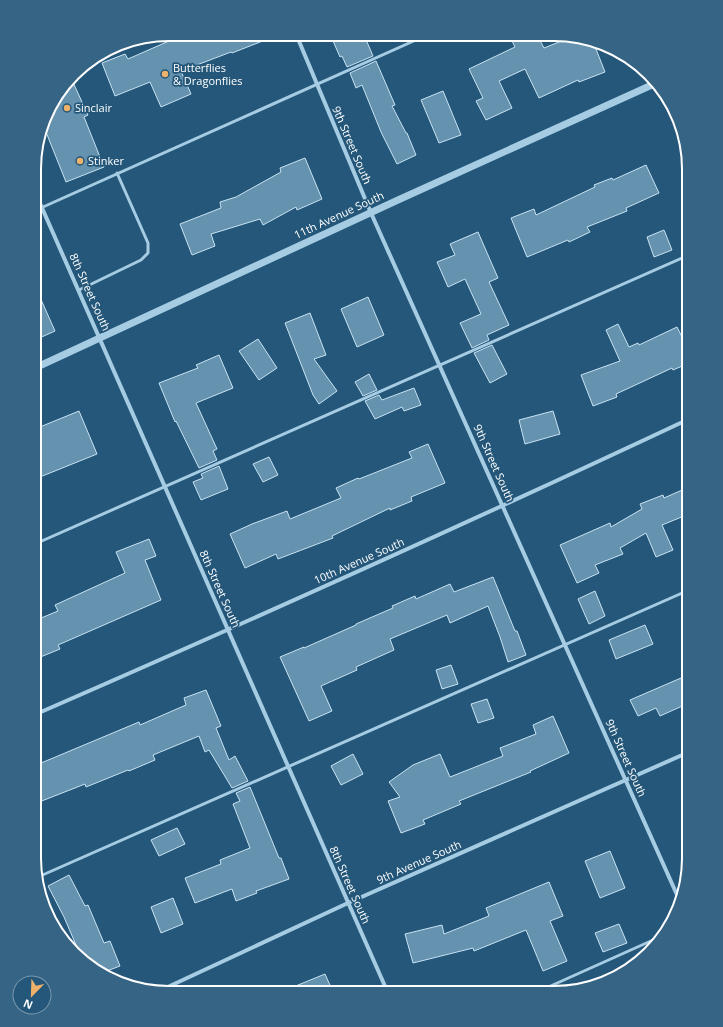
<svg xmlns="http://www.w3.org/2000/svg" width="723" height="1027" font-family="'Open Sans',sans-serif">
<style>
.building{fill:#6592af;stroke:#c8e3f3}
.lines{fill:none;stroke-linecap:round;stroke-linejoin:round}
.service{stroke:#a6cce4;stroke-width:3}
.minor{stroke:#a6cce4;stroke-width:4}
.tertiary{stroke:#a6cce4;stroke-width:7}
.poi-dot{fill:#eeb26a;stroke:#245779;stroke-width:1.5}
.labels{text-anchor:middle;stroke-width:3.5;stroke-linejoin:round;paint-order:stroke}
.poi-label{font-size:11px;fill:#fff;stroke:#245779;text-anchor:start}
.street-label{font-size:11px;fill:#fff;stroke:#245779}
.rim{fill:none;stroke:#fff;stroke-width:2}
</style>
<rect width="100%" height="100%" fill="#245779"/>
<path class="building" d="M185,34L278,35L232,53L231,52L181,71L191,94L161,107L150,82L115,96L102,63L125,54L128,59Z
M330,34L364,35L373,56L347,67L342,56L340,57Z
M509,35H537L544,48L574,36L594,44L605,72L579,82L578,80L539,98L525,69L499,81L512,108L486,120L476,101L483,98L469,69L515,47Z
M376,61L395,105L392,106L406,133H407L416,155L397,164L381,132L362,85L356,88L350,73Z
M71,78L88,115L84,117L104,167L66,182L44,127L52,102Z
M443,91L461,135L439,143L421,100Z
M305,158L322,199L297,210L296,207L263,225L260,219L211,234L215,246L192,255L180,224L221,208L220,202L236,197L281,172L280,168Z
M646,165L659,193L626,208L627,211L587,227L590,232L569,242L568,240L527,257L511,218L534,209L536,215L595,187L594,185L612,178L613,180Z
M664,230L672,250L654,257L647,237Z
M478,232L498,278L489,282L509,325L487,335L489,340L472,348L460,323L481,314L465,279L448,287L437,262L455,255L450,244Z
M35,286L55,331L35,340Z
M368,297L384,335L357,347L341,309Z
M310,313L326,355L314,359L337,391L319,404L313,395L285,323Z
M618,324L629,347L638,343L639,345L677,327L689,351V363L673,370L672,368L616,394L617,397L593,406L581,375L620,361L606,330Z
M258,339L277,368L259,380L239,351Z
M492,345L507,374L490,383L474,353Z
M219,355L233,388L196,403L217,449L213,451L217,460L199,468L176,421L175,422L159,383L198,368L196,365Z
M369,374L377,390L363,396L355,382Z
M414,388L421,405L404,411L402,407L375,419L365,401L379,395L382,400Z
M79,411L97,454L35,479V429Z
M553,411L560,434L525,444L519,420Z
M428,444L445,483L411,497L412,501L390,510V508L332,536L333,538L278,559L276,554L245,568L230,534L252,524L287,511L290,519L341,498L336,488L358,478L359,479L412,458L409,452Z
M269,457L278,475L263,482L253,464Z
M219,466L228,489L201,500L193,482L203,478L201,474Z
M689,487V514L662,525L673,550L656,557L646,533L620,548L623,554L595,565L599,573L577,583L560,545L610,523L611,527L642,509L640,504L663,495L664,498Z
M149,539L156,556L145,560L161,600L58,645L60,649L38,658L34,650V621L58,611L55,605L125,573L116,552Z
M493,577L515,631H517L526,655L508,662L500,637L488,606L450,623L447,615L390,639L394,650L356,667L357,670L321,686L332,711L309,721L280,657L304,647V648L356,625V624L393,608L392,606L415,596L416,599L450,584L454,592Z
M595,591L605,616L589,624L578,599Z
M645,625L653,644L616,659L609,640Z
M451,665L458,684L442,689L436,670Z
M681,678L689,696V703L660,716L656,708L638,716L630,700Z
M206,690L221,726L216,728L229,760L235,756L248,781L232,788L209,750L205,752L199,736L153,755L155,760L129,771L128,770L86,787L85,784L34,804V766L139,722L140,725L186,705L184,698Z
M487,699L494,718L478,723L471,704Z
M553,716L569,753L530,771L531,772L459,801L461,804L423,820L425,824L401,833L388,801L400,797L389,782L413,765L440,754L450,777L503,756L500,748L536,734L533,725Z
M353,754L363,774L341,785L331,766Z
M250,787L279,858H281L289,879L256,891L257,893L236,901L232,889L195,903L185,878L221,864L220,860L250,848L233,804L240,801L236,793Z
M177,828L185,844L159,856L151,840Z
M610,851L625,888L600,898L585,861Z
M69,875L85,906L88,905L104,943L110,941L120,966L104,972L87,965L82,959L64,917L48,886Z
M549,882L563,916L550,921L567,961L543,971L526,930L474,951L473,948L413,963L405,934L442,925L444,934L489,916L486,908Z
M173,898L183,924L161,933L151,907Z
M619,924L627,943L603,952L595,933Z
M325,974L333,992H281Z"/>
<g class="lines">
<path class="service" d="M43,207L427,35
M79,290L141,260L148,253V243L117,173
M35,544L689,255
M38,877L689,590
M535,993L662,936"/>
<path class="minor" d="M296,34L371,213L678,897
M35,192L388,993
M34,715C254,619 472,521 689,419
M157,992L348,903L689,752"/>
<path class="tertiary" d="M35,368L398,200L654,84"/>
</g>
<g class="poi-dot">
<circle cx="165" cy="74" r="4"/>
<circle cx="67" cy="108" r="4"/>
<circle cx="80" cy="161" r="4"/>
</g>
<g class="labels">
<g class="poi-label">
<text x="173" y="72">Butterflies<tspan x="173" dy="13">&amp; Dragonflies</tspan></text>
<text x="75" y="112">Sinclair</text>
<text x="88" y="165">Stinker</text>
</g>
<g class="street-label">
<text transform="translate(352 145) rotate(67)" y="4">9th Street South</text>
<text transform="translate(339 215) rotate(-25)" y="4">11th Avenue South</text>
<text transform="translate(90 292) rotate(66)" y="4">8th Street South</text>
<text transform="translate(494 463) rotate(66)" y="4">9th Street South</text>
<text transform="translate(359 561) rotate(-24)" y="4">10th Avenue South</text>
<text transform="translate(220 589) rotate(66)" y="4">8th Street South</text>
<text transform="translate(626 758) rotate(66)" y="4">9th Street South</text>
<text transform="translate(419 862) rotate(-24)" y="4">9th Avenue South</text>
<text transform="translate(350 885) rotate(66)" y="4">8th Street South</text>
</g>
</g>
<path d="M0 0H723V1027H0ZM169 41H554A128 128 0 0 1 682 169V858A128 128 0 0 1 554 986H169A128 128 0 0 1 41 858V169A128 128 0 0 1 169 41Z" fill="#366484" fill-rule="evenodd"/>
<path class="rim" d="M169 41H554A128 128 0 0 1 682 169V858A128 128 0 0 1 554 986H169A128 128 0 0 1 41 858V169A128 128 0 0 1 169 41Z"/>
<g transform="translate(32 995) rotate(203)"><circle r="19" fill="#245779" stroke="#7c9aaf"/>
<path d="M0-3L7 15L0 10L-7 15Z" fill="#eeb26a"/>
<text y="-6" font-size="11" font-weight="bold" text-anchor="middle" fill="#ffffff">N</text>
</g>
</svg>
